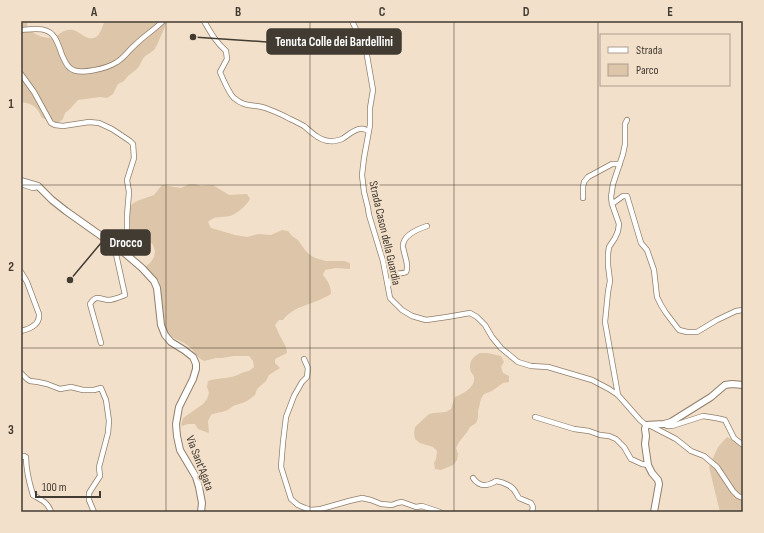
<svg xmlns="http://www.w3.org/2000/svg" width="764" height="533" font-family="'Sofia Sans Condensed',sans-serif">
<style>
.green{fill:#dcc5a8}
.lines{fill:none;stroke-linecap:round;stroke-linejoin:round}
.street-casing{stroke:#907f6b;stroke-width:6}
.secondary-casing{stroke:#907f6b;stroke-width:8}
.street{stroke:#fff;stroke-width:4.5}
.secondary{stroke:#fff;stroke-width:6}
.grid{fill:none;stroke:#423b32;stroke-width:1;stroke-opacity:0.55}
.labels{text-anchor:middle;stroke-width:4;stroke-linejoin:round;paint-order:stroke}
.street-label{font-size:12px;fill:#423b32;stroke:#f3e0ca}
.leader{fill:none;stroke:#423b32;stroke-width:1.5}
.callout-dot{fill:#423b32;stroke:#f3e0ca;stroke-width:1.5}
.callout{fill:#423b32;stroke:#423b32;stroke-width:1.5}
.callout-label{font-size:13px;text-anchor:middle;font-weight:bold;fill:#fff}
.neatline{fill:none;stroke:#423b32;stroke-width:1.5}
.grid-label{font-size:13px;text-anchor:middle;font-weight:bold;fill:#423b32}
</style>
<rect width="100%" height="100%" fill="#f3e0ca"/>
<path class="green" d="M21,21H28L27,25L29,30C35,34 45,40 53,37C60,35 64,28 73,30C81,32 87,42 96,37C101,34 102,26 105,21H152V23L167,22L157,45L154,50L144,57L138,68L128,76L124,81L118,84L113,94L107,98L100,97L78,100L70,109L65,113L63,119L58,123L42,118C37,107 34,104 21,102Z
M189,184H195L201,186L213,185L229,195L247,194L250,199C247,205 237,214 230,216C221,218 215,215 208,222L211,228L235,235L247,237L258,234L271,235L282,230L288,231L292,236L298,240L305,250L310,255L315,258L326,261H344L350,263V269L336,268L325,270L323,275C328,281 331,286 331,294C316,304 294,305 283,320H279L275,325L280,336L286,347L287,353L275,359V363L280,368L269,375L266,381L257,389L255,395L250,399L245,402L233,406L228,410L222,412L216,413L211,415L208,421L209,433L198,429L195,424H188L182,426L181,425L183,418L203,404L207,399L209,393L207,387L208,381C216,378 223,379 231,377C238,376 241,372 249,371L254,367L253,361L249,356H234L222,358H216L204,361C195,357 195,350 187,345C179,339 172,340 166,330L159,281L145,267L151,262L154,257L155,251L153,245L148,240L135,237L131,233L128,221L129,209L132,204L137,201L154,195L162,185L181,188Z
M480,353H487L501,356L504,362L501,367L503,373L509,376V382L503,383L492,391L484,394L481,399L478,411V418L476,423L470,427L467,432L459,442L456,448L458,454L457,460L453,465L441,470L435,469L434,463L436,459L437,451L433,447L420,443L415,439L414,433L415,427L429,414L434,413L446,412L451,409L455,397C463,394 476,387 474,377C473,374 473,375 471,372C468,363 472,357 480,353Z
M727,437L743,445V512H720L709,467L718,447Z"/>
<g class="lines">
<defs>
<path id="street" d="M204,21C211,33 215,41 226,51L227,59L220,72C222,77 230,95 234,98C247,109 255,103 268,109C276,112 283,115 290,119C295,121 300,124 304,126C311,132 320,141 330,141C333,142 339,140 342,139C349,135 360,123 369,132
M352,21L366,50L373,90L370,108V125L364,158L362,175L364,192L368,208L369,215L383,261L390,298L402,310L412,316L426,320L447,317L470,313L477,317L485,325L492,337L501,348L518,362L531,366L548,367L592,380L609,389L618,395L640,420L646,425
M21,30C33,29 48,26 55,38C58,43 60,49 62,55C64,59 66,65 70,68C79,76 108,68 117,62C124,58 128,51 135,45C144,36 154,30 163,21
M21,74L34,92L51,123L55,125L63,126L89,122L99,123L112,129L130,141L133,144L134,158L127,180L129,192L127,216V231L130,241L121,250
M21,184L33,188L37,187L38,186
M583,198V187L584,182L588,177L612,164H620
M612,204L623,196H627L641,243L647,250L654,270L657,297L661,305L666,313L679,330L687,332H697L717,320L736,311L743,310
M130,241L135,240L139,244
M21,272L27,282L39,314C40,325 30,329 21,331
M388,286L394,274C397,273 403,274 406,272C407,271 407,268 407,266C407,260 404,254 403,247C402,235 418,229 427,226
M101,343L90,304C96,294 100,299 108,300C114,300 120,297 125,295L114,245
M304,359L308,368L307,377L302,382L294,396L286,417L283,442L281,467L291,499L298,505L305,508L311,510L321,509L349,501L362,498L371,500L381,504L392,505L397,503L402,502L416,507L422,506L440,512
M21,373L27,379L30,381L38,382L47,384L60,389L71,387L83,390H94L101,388L106,400L109,421L108,433L99,467L100,476L89,493V500L94,512
M618,395L605,322L608,292L610,281L608,265V254L609,247L615,238L618,231L619,224L612,204L611,197L613,184L623,154L625,144V124L627,120
M535,417L574,429L589,431L600,435L609,436L616,439L624,447L631,459L642,464L648,465
M664,424L667,426H672L703,416L716,418L725,420L734,438L743,445
M649,425L676,439L691,451L704,456L717,467L733,491L738,496L743,498
M21,457L24,456L26,457C26,470 29,482 33,495C41,500 48,502 51,512
M473,478C480,488 488,486 496,481C503,482 513,486 516,493C517,494 518,497 519,498L531,503L533,507L532,512"/>
<path id="secondary" d="M21,181L38,186L52,200L66,211L121,250L142,268L154,281L157,288L161,325L165,335L171,342L184,350L193,357L196,364V369L193,379L179,407L176,424L177,436L180,450L196,477L199,487L202,503L201,512
M654,512L659,484L658,480L652,473L648,465L645,444L646,436L645,429L646,425L664,424L671,422L711,397L725,385L732,384L743,385"/>
</defs>
<use href="#street" class="street-casing"/>
<use href="#secondary" class="secondary-casing"/>
<use href="#street" class="street"/>
<use href="#secondary" class="secondary"/>
</g>
<path class="grid" d="M166,21V512M310,21V512M454,21V512M598,21V512M21,185H743M21,348H743"/>
<g class="labels">
<g class="street-label">
<text transform="translate(385 233) rotate(77)" y="4">Strada Cason della Guardia</text>
<text transform="translate(200 463) rotate(69)" y="4">Via Sant'Agata</text>
</g>
</g>
<path class="leader" d="M193 37L267 42M70 280L101 243"/>
<g class="callout-dot">
<circle cx="193" cy="37" r="4"/>
<circle cx="70" cy="280" r="4"/>
</g>
<g class="callout">
<rect x="267" y="29" width="134" height="25" rx="4"/>
<rect x="101" y="230" width="49" height="25" rx="4"/>
</g>
<g class="callout-label">
<text x="334" y="46">Tenuta Colle dei Bardellini</text>
<text x="126" y="247">Drocco</text>
</g>
<rect width="764" height="533" fill="none" stroke="#f3e0ca" stroke-width="44"/>
<rect x="600" y="34" width="130" height="52" fill="#f3e0ca" stroke="#ac9e8d"/>
<rect x="608" y="47" width="20" height="6" fill="#ffffff" stroke="#ac9e8d"/>
<text x="636" y="54" font-size="12" fill="#423b32">Strada</text>
<rect x="608" y="64" width="20" height="12" fill="#dcc5a8" stroke="#ac9e8d"/>
<text x="636" y="74" font-size="12" fill="#423b32">Parco</text>
<path d="M36 491v6h64v-6" fill="none" stroke="#423b32" stroke-width="2"/>
<text x="42" y="491" font-size="12" fill="#423b32" stroke="#f3e0ca" stroke-width="3" paint-order="stroke">100 m</text>
<rect x="22" y="22" width="720" height="489" class="neatline"/>
<g class="grid-label">
<text x="94" y="16">A</text>
<text x="238" y="16">B</text>
<text x="382" y="16">C</text>
<text x="526" y="16">D</text>
<text x="670" y="16">E</text>
<text x="11" y="108">1</text>
<text x="11" y="271">2</text>
<text x="11" y="434">3</text>
</g>
</svg>
